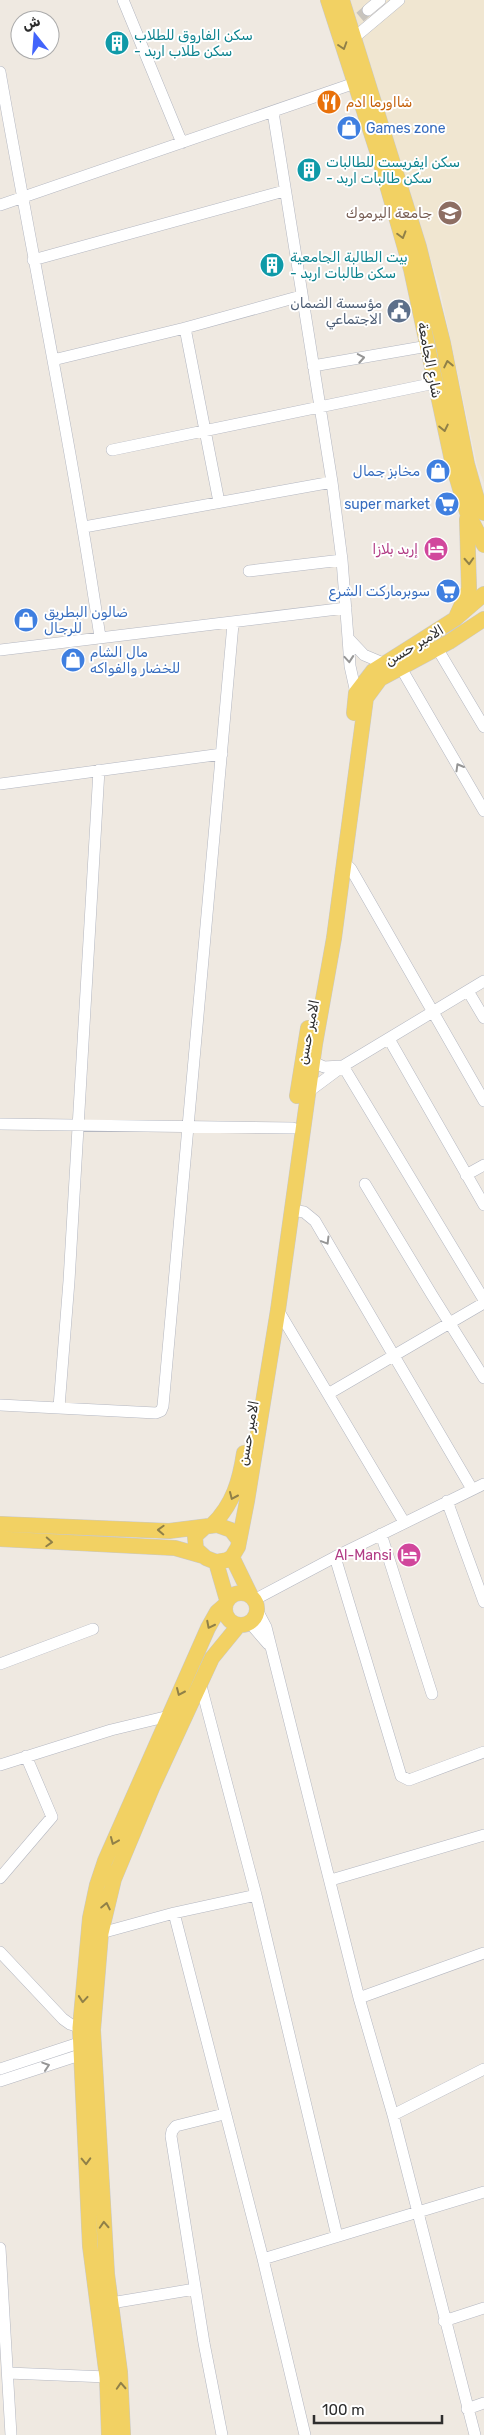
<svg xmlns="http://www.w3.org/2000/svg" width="484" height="2435" font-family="Rubik,Vazirmatn,sans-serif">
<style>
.education{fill:#f0e6d1}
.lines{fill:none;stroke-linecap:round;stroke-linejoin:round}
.minor-tunnel{stroke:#c8c4bd;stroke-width:11;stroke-dasharray:11 5.5;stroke-linecap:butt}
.minor-casing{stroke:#b4b7c1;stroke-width:12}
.major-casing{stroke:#c9c9c9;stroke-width:16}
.minor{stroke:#fff;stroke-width:11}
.major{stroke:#f2d163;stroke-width:15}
.oneway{stroke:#908048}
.oneway2{stroke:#969696}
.labels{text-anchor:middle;stroke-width:4;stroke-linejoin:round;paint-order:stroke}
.culture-label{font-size:14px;fill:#0d838f;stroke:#fff;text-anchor:start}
.food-label{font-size:14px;fill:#c56008;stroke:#fff;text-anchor:start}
.shop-label{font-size:14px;fill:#366cbe;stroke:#fff;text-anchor:start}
.education-label{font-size:14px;fill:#785e54;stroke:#fff;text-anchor:end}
.service-label{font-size:14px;fill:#4e5e75;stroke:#fff;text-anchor:end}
.street-label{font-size:14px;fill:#2e2e2e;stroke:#fff}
.hotel-label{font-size:14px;fill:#b23c85;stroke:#fff;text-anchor:end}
</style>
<rect width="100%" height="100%" fill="#efe9e1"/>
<path class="education" d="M346,0H484V483L477,465L439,285Z"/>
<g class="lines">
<path class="minor-tunnel" d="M360,17L368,10"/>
<defs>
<path id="minor" d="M123,0L182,143
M368,10L380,0
M355,37L399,0
M0,72C33,260 72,448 100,637
M273,112L332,482L342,560L348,638
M0,205L355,83
M33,260L284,191
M185,328L219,502
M53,360L185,328L301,296
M313,366L428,346
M112,450L435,383
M84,527L332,482
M249,571L342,560
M437,648L484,727
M0,650L346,608
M401,668L484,811
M356,693L350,666L348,638L364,655L383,663
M0,784L222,754
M343,861L351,869L484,1101
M468,991L484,1018
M389,1039L484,1205
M313,1062L324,1067L342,1066
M343,1066L484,1300
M308,1092L343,1066L484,981
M0,1124L293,1128
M466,1175L484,1165
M365,1184L432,1295L484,1378
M292,1210L304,1212L315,1221L472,1489
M278,1310L404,1522
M328,1394L484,1303
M0,1405L156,1413L161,1411L163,1406L233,624
M59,1407L69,1281L99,770
M447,1501L484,1602
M381,1534L432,1694
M335,1557L401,1776L409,1780L484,1752
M254,1600L335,1557L484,1484
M257,1610L266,1627L359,1998L393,2115L475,2435
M249,1622L268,1644
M0,1664L93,1629
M200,1682L256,1895L337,2236
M0,1765L111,1730L169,1716
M0,1878L52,1817L26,1756
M331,1880L484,1835
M174,1913L263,2259L305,2435
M101,1933L174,1913L256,1895
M0,1952L63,2019L70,2024L86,2029
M359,1998L484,1953
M0,2069L88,2040
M0,2081L89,2052
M393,2115L484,2069
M0,2248L11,2435
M263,2259L484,2192
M111,2303L195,2289
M444,2321L484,2308
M8,2373L107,2377
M467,2409L484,2403
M222,2435L204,2343L171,2136L172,2131L176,2126L224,2114"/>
<path id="major" d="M328,0L379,157L411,269L453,465L467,512L484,545
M342,0L419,247L443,343L467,464L477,499L484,513
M457,615L469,589L467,519
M354,713L356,693L373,671L455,619L484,594
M297,1096L308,1028
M0,1524L169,1531L217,1525L231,1530L238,1539
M212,1525C233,1505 240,1480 244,1453
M205,1527L195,1536L196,1549L206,1558L216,1562L227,1560L232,1557L238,1547L247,1501L278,1310L315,1044L334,938L366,698L380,679L449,642L484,619
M0,1539L175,1548L203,1556
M232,1557L251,1596
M216,1562L227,1600
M225 1609a16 16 0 1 1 32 0a16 16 0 1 1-32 0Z
M109,2435L107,2377L90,2246L80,2028L90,1918L97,1885L105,1861L208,1628L217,1612L225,1605
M123,2435L120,2372L107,2274L93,2030L101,1933L114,1879L152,1788L212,1658L239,1625"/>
</defs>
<use href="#minor" class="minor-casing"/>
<use href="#major" class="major-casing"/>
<use href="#minor" class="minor"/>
<use href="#major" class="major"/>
</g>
<defs><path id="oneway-chevron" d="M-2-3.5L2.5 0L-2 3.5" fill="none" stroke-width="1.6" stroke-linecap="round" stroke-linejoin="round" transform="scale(1.25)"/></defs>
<g class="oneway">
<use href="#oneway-chevron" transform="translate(343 46) rotate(72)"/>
<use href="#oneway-chevron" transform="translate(402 235) rotate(74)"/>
<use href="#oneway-chevron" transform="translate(448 364) rotate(-102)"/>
<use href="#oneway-chevron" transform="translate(444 428) rotate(78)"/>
<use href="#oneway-chevron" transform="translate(469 561) rotate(87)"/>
<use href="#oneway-chevron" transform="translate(233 1496) rotate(114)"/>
<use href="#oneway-chevron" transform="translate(161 1530) rotate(-178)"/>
<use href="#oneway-chevron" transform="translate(49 1542) rotate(3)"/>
<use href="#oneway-chevron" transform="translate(210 1625) rotate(117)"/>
<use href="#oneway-chevron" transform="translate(180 1692) rotate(114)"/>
<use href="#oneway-chevron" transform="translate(114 1841) rotate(113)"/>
<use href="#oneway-chevron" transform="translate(106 1906) rotate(-78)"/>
<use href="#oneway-chevron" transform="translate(83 1999) rotate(95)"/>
<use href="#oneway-chevron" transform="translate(86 2161) rotate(88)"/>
<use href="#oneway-chevron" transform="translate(104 2225) rotate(-93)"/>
<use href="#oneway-chevron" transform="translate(121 2386) rotate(-93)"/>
</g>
<g class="oneway2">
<use href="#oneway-chevron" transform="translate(361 358) rotate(-10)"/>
<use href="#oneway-chevron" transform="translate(349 659) rotate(85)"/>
<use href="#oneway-chevron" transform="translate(459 767) rotate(-120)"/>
<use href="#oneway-chevron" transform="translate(326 1241) rotate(59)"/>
<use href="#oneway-chevron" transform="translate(46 2066) rotate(-18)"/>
</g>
<defs>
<symbol id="building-disc" viewBox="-11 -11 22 22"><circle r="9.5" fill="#0f9aa8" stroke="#fff"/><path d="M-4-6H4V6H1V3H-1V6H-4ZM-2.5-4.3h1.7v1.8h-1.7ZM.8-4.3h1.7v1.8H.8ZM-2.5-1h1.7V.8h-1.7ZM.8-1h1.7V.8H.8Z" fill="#fff"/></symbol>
<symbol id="restaurant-disc" viewBox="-11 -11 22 22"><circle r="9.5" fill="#e8710a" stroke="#fff"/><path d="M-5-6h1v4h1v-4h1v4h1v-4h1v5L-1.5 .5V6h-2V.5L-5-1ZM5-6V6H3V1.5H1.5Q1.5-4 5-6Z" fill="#fff"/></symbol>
<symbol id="shop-disc" viewBox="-11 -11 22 22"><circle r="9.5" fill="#3f7fe0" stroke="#fff"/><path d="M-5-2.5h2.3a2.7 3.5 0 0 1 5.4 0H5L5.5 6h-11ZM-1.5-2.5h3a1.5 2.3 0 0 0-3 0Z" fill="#fff"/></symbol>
<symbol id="university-disc" viewBox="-11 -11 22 22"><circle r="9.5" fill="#8d6e63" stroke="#fff"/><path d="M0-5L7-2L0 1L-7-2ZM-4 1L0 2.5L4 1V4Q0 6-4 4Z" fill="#fff"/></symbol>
<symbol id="civic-disc" viewBox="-11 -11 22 22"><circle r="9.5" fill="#5c6f8a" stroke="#fff"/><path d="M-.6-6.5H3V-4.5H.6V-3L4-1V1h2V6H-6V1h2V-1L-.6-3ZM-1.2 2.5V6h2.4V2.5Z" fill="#fff"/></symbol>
<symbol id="supermarket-disc" viewBox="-11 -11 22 22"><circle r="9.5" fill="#3f7fe0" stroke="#fff"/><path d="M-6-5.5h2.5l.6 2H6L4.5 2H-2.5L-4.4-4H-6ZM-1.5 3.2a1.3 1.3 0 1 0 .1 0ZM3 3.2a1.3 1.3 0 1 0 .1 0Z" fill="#fff"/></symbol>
<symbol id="hotel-disc" viewBox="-11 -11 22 22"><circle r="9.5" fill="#d1479c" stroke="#fff"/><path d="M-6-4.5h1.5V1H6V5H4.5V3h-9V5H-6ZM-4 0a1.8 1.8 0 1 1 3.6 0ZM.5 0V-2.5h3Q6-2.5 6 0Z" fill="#fff"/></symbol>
</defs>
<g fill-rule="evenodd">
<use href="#building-disc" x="103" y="29" width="28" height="28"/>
<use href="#restaurant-disc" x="315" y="88" width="28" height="28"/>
<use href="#shop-disc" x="335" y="114" width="28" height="28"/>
<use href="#building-disc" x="295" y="156" width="28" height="28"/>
<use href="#university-disc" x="436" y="199" width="28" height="28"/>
<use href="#building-disc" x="258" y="251" width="28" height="28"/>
<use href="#civic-disc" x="385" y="297" width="28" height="28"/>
<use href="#shop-disc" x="424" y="457" width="28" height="28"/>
<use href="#supermarket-disc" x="433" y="490" width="28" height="28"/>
<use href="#hotel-disc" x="422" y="535" width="28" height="28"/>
<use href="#supermarket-disc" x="434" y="577" width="28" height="28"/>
<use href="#shop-disc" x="12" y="606" width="28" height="28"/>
<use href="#shop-disc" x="59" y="646" width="28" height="28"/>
<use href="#hotel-disc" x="395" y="1541" width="28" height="28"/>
</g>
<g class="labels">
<g class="culture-label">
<text x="134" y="40">سكن الفاروق للطلاب<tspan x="134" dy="16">- سكن طلاب اربد</tspan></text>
<text x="326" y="167">سكن ايفريست للطالبات<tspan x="326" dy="16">- سكن طالبات اربد</tspan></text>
<text x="290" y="262">بيت الطالبة الجامعية<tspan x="290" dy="16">- سكن طالبات اربد</tspan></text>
</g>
<g class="food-label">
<text x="346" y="107">شااورما ادم</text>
</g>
<g class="shop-label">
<text x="366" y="133">Games zone</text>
<text x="420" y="476" text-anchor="end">مخابز جمال</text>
<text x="430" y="509" text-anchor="end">super market</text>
<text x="430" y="596" text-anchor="end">سوبرماركت الشرع</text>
<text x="44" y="617">ضالون البطريق<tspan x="44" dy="16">للرجال</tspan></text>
<text x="90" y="657">مال الشام<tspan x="90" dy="16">للخضار والفواكه</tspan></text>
</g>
<g class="education-label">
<text x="432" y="218">جامعة اليرموك</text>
</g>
<g class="service-label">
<text x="382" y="308">مؤسسة الضمان<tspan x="382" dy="16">الاجتماعي</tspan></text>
</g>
<g class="street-label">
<text transform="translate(430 360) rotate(79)" y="5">شارع الجامعة</text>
<text transform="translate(414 645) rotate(-31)" y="5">الامير حسن</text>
<text transform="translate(308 1032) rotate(-79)" y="5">الامير حسن</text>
<text transform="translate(248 1433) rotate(-80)" y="5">الامير حسن</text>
</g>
<g class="hotel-label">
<text x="418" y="554">إربد بلازا</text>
<text x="392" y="1560">Al-Mansi</text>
</g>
</g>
<g transform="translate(35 35) rotate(343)"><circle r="24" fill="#ffffff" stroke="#ababab"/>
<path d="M0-4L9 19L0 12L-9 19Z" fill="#4264fb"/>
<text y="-8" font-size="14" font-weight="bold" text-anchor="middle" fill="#2e2e2e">ش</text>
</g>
<path d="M314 2415v8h128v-8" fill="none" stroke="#2e2e2e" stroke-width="2.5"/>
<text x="322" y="2415" font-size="15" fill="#2e2e2e" stroke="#ffffff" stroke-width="4" paint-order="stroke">100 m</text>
</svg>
